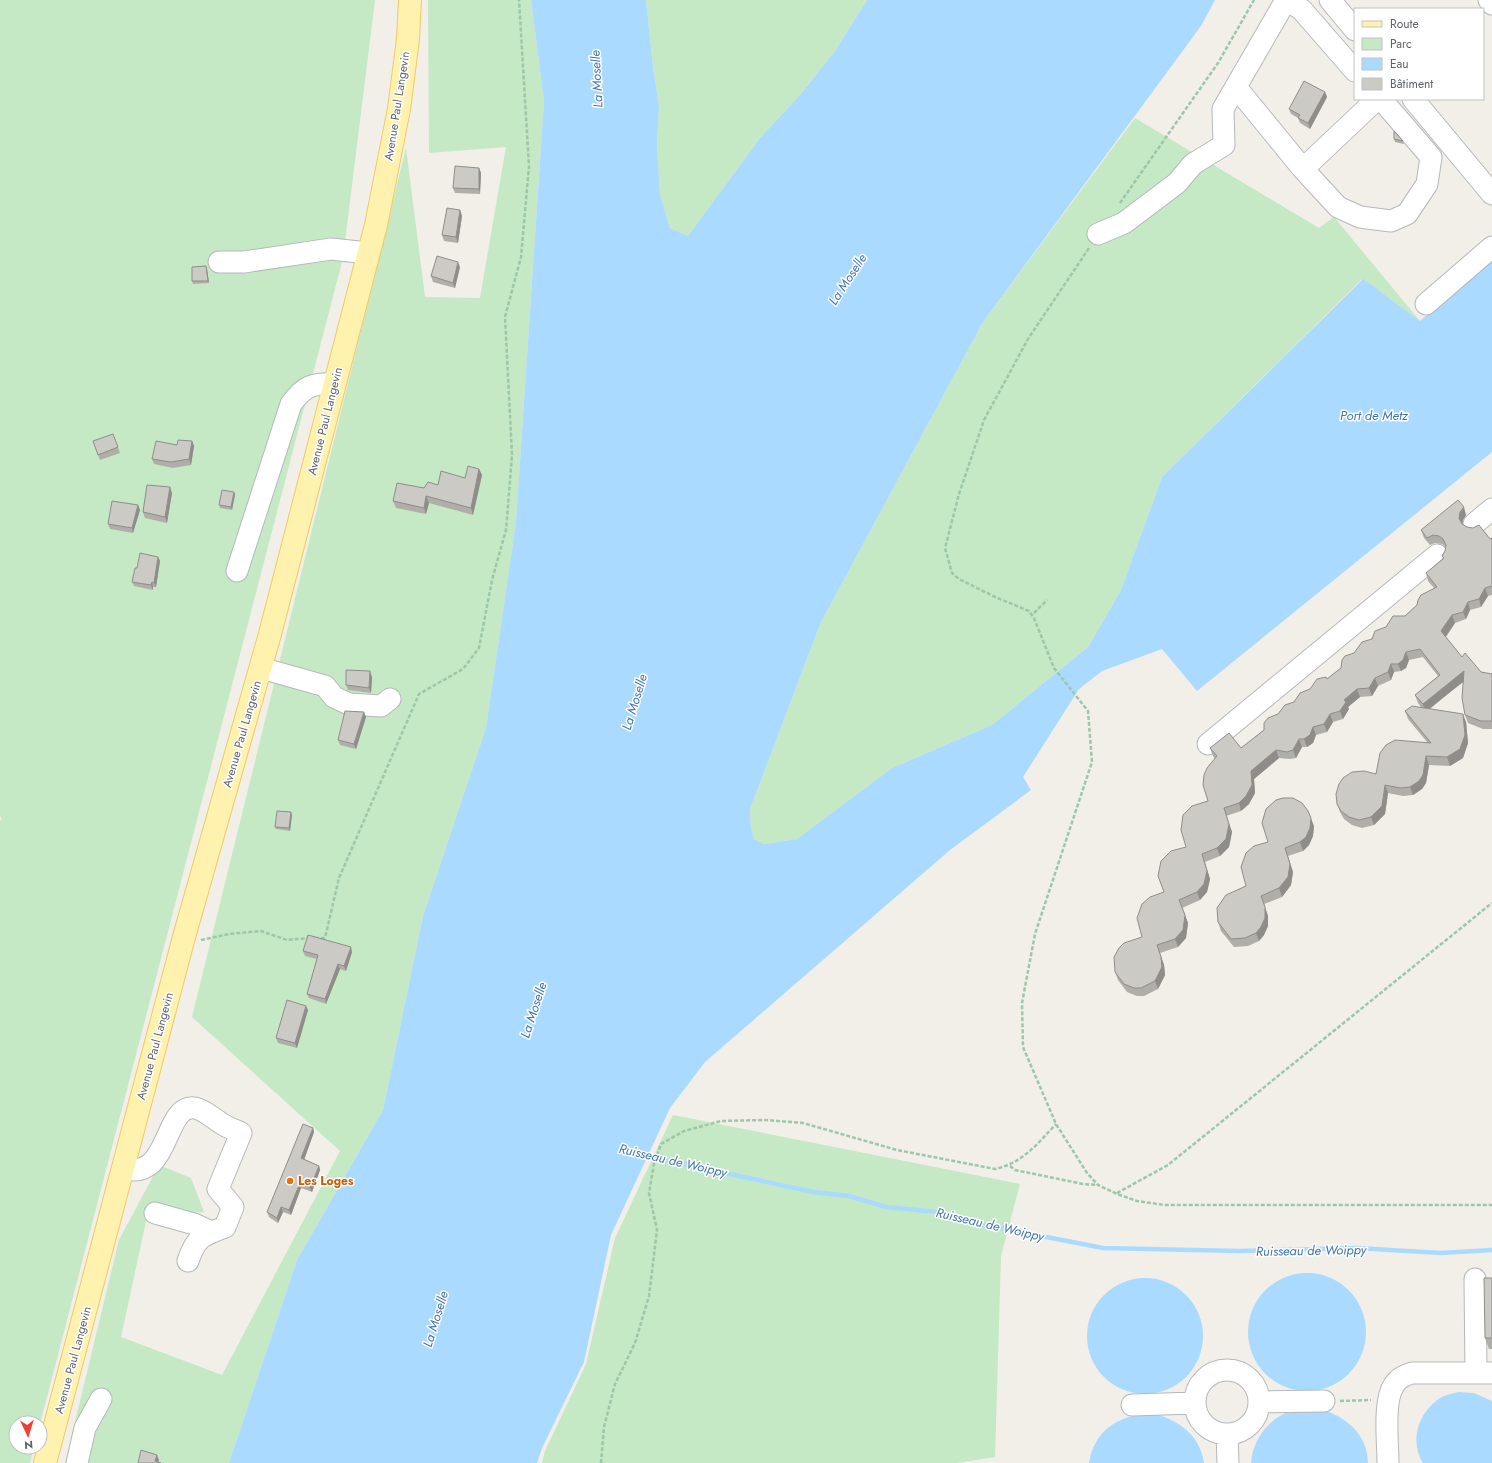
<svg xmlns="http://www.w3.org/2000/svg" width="1492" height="1463" font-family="Jost,sans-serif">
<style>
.green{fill:#c5e8c5}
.water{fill:#aadaff}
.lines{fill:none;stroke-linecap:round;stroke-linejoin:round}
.stream{stroke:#aadaff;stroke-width:4.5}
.minor-casing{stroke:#b5b8bc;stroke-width:23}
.major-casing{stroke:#f2c960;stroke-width:24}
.path{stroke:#9cc7a9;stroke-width:2.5;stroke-dasharray:4 2;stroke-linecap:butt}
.minor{stroke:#fff;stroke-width:21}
.major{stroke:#fff2af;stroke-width:22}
.wall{fill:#afaea9}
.shaded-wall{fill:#8f8d8a}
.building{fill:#cccac5;stroke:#8f8d8a}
.food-dot{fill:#e8710a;stroke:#fff;stroke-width:1.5}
.labels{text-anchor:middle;stroke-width:3;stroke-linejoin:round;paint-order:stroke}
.street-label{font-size:12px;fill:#5f6368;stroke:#fff}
.food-label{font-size:12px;font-weight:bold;fill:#c56008;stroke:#fff;text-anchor:start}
.water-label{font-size:13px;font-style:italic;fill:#4174aa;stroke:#fff}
</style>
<rect width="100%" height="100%" fill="#f1efe8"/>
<path class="green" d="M0,0H375L343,258L40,1424L16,1423V1447H34L30,1463H0V820L2,821L0,815Z
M428,0H531L544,101L516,522L486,728L423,916L383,1110L297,1260L229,1463H65L119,1240L159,1165L191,1178L204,1212L147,1217L121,1337L222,1375L340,1151L192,1017L406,148L425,297L480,298L506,147L429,153Z
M646,0H867L835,51L800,95L760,138L688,236L670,228L660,194L657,148L659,107L653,66Z
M1135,118L1319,228L1334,217L1420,321L1362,279L1162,477L1121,590L1088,647L992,725L892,768L797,839L764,844L754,839L751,828L750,809L821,622L983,322Z
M673,1115L1020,1184L1001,1256L995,1457L957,1463H542L545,1451L586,1364L615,1238Z"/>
<path class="water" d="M531,0H646L653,66L659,107L657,148L660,194L670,228L688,236L760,138L800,95L835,51L867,0H1215L1201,26L983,322L821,622L750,809L751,828L754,839L764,844L797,839L892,768L992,725L1088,647L1121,590L1162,477L1363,279L1420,321L1492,260V452L1197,691L1162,649L1102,671L1079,689L1023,777L1031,790L950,850L705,1062L670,1108L611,1235L584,1362L542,1448L537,1463H229L297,1260L383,1110L423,916L486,728L516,522L544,101Z
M1248 1332a59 59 0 1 1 118 0a59 59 0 1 1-118 0Z
M1087 1336a58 58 0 1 1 116 0a58 58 0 1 1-116 0Z
M1459,1392L1474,1393L1492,1401V1463H1423C1408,1440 1420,1408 1444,1396C1448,1394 1454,1393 1459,1392Z
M1316,1408C1343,1414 1368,1433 1368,1463H1251C1252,1442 1268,1419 1288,1412C1297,1409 1308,1409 1316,1408Z
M1151,1413C1177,1419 1200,1434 1204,1463H1089C1095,1429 1118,1416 1151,1413Z"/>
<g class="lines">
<path class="stream" d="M642,1155L813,1192L849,1196L886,1207L937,1212L979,1224L1103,1248L1239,1251L1357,1248L1441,1253L1492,1250"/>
<defs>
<path id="minor" d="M1287,0L1302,10L1355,71
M1330,0L1355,30
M1489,0L1492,4
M1236,87L1303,169L1377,99
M1413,99L1492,194
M1303,169L1338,207L1360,217L1391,221L1407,214L1427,184L1431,157L1381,99
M1098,234L1124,223L1177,183L1193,164L1224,145L1223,109L1286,0
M219,262H244L331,249L368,253
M1426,304L1492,247
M1474,524L1492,509
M237,571L291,404C304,386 313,383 334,384
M261,668L325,686L334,697L349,704L381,706L390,699
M1208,744L1437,555
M123,1168C171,1183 163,1103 195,1108C205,1110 215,1120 224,1125C229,1128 235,1130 241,1133L218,1189L233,1207L225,1227C203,1235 196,1237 188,1261
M155,1213L194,1224L211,1232
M1475,1279L1476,1373
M1195 1402a32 32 0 1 1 64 0a32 32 0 1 1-64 0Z
M1260,1402L1324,1401
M1132,1405L1195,1403
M1227,1434L1228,1463
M77,1463L85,1428L101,1399
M1388,1463C1388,1443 1383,1401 1394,1385C1398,1378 1405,1375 1412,1373H1492"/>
<path id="major" d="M45,1463L184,937L270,634L376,225L399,109L408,39L410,0"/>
</defs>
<use href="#minor" class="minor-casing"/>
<use href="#major" class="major-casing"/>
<path class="path" d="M1120,203L1218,63L1254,0
M1089,248L1028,339L984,420L959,494L945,548L952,573L959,579L995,597L1029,611L1034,618L1054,668L1088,711L1092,762L1035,934L1022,1003L1023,1047L1056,1124L1087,1173L1098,1185L1117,1194L1137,1201L1164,1205H1492
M1034,613L1047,600
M315,938H325L339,878L419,694L463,669L479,648L492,580L506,530L512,455L505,317L521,257L529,166L519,0
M201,940L229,934L261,931L287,940L310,938
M1010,1166L1015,1170L1083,1184L1098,1185
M1117,1193L1168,1165L1492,903
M1340,1401L1371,1400
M601,1463L604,1427L615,1384L635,1343L649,1296L657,1230L649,1193L654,1164L661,1144L684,1131L721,1121L766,1120L803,1123L897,1150L995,1169C1023,1163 1038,1143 1056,1124"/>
<use href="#minor" class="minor"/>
<use href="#major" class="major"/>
</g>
<path class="wall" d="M1325,92L1327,97L1310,129L1300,123L1298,118L1291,114L1289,109Z
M1394,139L1403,141L1404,144L1395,142Z
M479,168L481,173L480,194L455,193L453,188Z
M460,210L462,216L458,243L444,241L442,235Z
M460,267L455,288L433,282L431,276Z
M207,269L209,283L193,284L192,281Z
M113,434L120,453L100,460L93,441Z
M192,441L194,446L191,465L173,468L154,464L152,459L177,445Z
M479,469L482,475L473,515L429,503L426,514L396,508L393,501L424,488L465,478Z
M234,492L235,495L232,510L220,508L219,505Z
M172,493L167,523L145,518L143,512Z
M138,505L140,510L133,533L110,529L108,524Z
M1466,515L1463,520L1462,524L1490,539L1492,538V595L1488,596L1481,607L1470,610L1466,619L1455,623L1446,637L1462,657L1481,672L1492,674V729H1483L1468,723L1465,715L1463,681L1430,709L1466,722L1468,743L1463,758L1450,766L1429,765L1426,783L1422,789L1413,795L1403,796L1388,793L1385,814L1374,825L1362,828L1352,825L1344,819L1340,812L1337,804L1376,774L1427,742L1408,719L1405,711L1421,707L1418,703L1415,695L1438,676L1423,657L1409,660L1406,668L1401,671L1394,672L1391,680L1378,686L1372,696L1360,697L1348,707L1349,709L1343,719L1333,722L1327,732L1316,735L1313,743L1307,747H1302L1296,758L1290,759L1279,758L1254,779L1255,793L1249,804L1241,811L1226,816L1232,832L1229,847L1220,856L1205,862L1210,879L1207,892L1200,900L1182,908L1188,923L1186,938L1178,947L1160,953L1164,965L1165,975L1158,989L1144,996H1137L1127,992L1118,980L1115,972L1142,937L1186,847L1208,801L1215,759L1213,756L1210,748H1241L1264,730L1278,714L1310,689L1327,679L1341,668L1354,653L1386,627L1405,616L1417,605L1434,588L1428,581L1426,573L1443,558L1442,556L1445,551L1446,547L1442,544L1435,543L1430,545L1424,538L1421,530Z
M158,557L160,561L156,587H153V590L134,586L132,582L137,568Z
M372,677L371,693L348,690L346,685Z
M366,717L356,749L340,745L338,740Z
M292,815L290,831L276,829L275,827Z
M1314,826L1313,836L1309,845L1303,851L1288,856L1293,872L1291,885L1282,897L1264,904L1268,916V926L1264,935L1259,941L1248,946L1234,947L1221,931L1218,922L1246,886L1268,842Z
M303,951L352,952L346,971L340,969L326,1004L309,998L307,994L317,959L305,956Z
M306,1006L308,1010L297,1048L278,1043L276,1038Z
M313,1128L314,1132L304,1159L319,1166L320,1170L312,1192L301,1188L291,1215L283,1212L278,1223L269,1217L267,1212Z
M1492,1278V1349H1489L1485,1338Z"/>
<path class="shaded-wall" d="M1325,92L1327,97L1310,129L1308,123Z
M479,168L481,173L480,194L479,189Z
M460,210L462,216L458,243L456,237Z
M458,262L460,267L455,288L453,283Z
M206,266L207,269L209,283L208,281Z
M192,441L194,446L191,465L189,459Z
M479,469L482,475L473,515L471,508Z
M170,487L172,493L167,523L165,517Z
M234,492L235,495L232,510L231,507Z
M426,496L429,503L426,514L424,508Z
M138,505L140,510L133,533L132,528Z
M1464,507L1466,515L1463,520L1462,526L1459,518L1460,512Z
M158,557L160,561L156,587L154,583Z
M152,582L153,587V590L151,585Z
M1485,588L1488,596L1481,607L1479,599Z
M1468,602L1470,610L1466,619L1463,612Z
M1452,615L1455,623L1444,639L1441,631Z
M1406,652L1409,660L1406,668L1401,671L1398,664Z
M1391,664L1394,672L1391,680L1388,672Z
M370,671L372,677L371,693L369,688Z
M1464,671L1467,679L1425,712L1423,704Z
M1375,678L1378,686L1372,696L1369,688Z
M1357,689L1360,697L1348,707L1349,709L1343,719L1340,711L1344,700Z
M364,712L366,717L356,749L354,744Z
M1330,714L1333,722L1327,732L1324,724Z
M1463,714L1466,722L1468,743L1463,758L1450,766L1447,757Z
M1313,727L1316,735L1313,743L1307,747L1304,739Z
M1299,739L1302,747L1296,758L1293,750Z
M1276,750L1279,758L1254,779L1255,793L1249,804L1241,811L1239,803L1251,771Z
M1426,756L1429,765L1426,783L1422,789L1413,795L1410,787Z
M1385,785L1388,793L1385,814L1374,825L1371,817Z
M1224,808L1232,832L1229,847L1220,856L1217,848Z
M1308,811L1314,826L1313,836L1309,845L1303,851L1300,842Z
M291,812L292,815L290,831L289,828Z
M1285,848L1293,872L1291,885L1282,897L1279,888Z
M1202,854L1210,879L1207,892L1200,900L1197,892Z
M1261,896L1268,916V926L1264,935L1259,941L1256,933Z
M1185,915L1188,923L1186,938L1178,947L1175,939Z
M1157,945L1164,965L1165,975L1158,989L1155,981Z
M351,947L352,952L346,971L344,966Z
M338,964L340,969L326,1004L325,999Z
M306,1006L308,1010L297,1048L295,1043Z
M313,1128L314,1132L303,1163L301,1158Z
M319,1166L320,1170L312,1192L310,1188Z
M300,1183L301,1188L291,1215L289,1210Z
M281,1207L283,1212L278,1223L277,1218Z
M157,1455L159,1460L158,1463L155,1461Z"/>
<path class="building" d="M1304,81L1325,92L1308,123L1298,118L1300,115L1289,109Z
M1394,131L1403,141L1394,139Z
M455,166L479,168V189L453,188Z
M447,208L460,210L456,237L442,235Z
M437,256L458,262L453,283L431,276Z
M206,266L208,281H192V267Z
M113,434L118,447L98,455L93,441Z
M178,440L192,441L189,459L171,462L152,459L156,441L177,445Z
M468,466L479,469L471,508L426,496L424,508L393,501L397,483L424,488L428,482L438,485L441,471L465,478Z
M147,485L170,487L165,517L143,512Z
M222,490L234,492L231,507L219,505Z
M1458,500L1464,507L1460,512L1459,518L1462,524L1467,527L1473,528L1479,525L1490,539L1492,538V586L1485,588L1479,599L1468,602L1463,612L1452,615L1441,631L1462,657L1465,653L1481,672L1492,674V721H1481L1465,715L1462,698L1464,671L1423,704L1415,695L1440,675L1420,649L1406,652L1403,660L1398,664H1391L1388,672L1375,678L1369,688L1357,689L1344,700L1346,702L1340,711L1330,714L1324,724L1313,727L1310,735L1304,739H1299L1293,750L1287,752L1276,750L1251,771L1252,785L1246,796L1239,803L1224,808L1229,824L1226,839L1217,848L1202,854L1207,871L1204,884L1197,892L1179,900L1185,915L1183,930L1175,939L1157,945L1161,957L1162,967L1155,981L1141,988H1134L1124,984L1115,972L1114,957L1119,948L1124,943L1142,937L1137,918L1142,904L1150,897L1164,892L1158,876L1161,861L1171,851L1186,847L1181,830L1183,815L1192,806L1208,801L1203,785L1204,775L1207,768L1217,756L1210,748L1229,733L1241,748L1264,730V723L1268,718L1278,714L1285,705L1294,702L1300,693L1310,689L1317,679L1326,677L1327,679L1341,668L1342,660L1345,656L1354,653L1362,642L1372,639L1375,631L1386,627L1393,616H1405L1417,605L1418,600L1421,595L1437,587L1426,573L1444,558L1442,556L1445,551L1446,545L1443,539L1439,536L1433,535L1427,538L1421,530Z
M112,501L138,505L132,528L108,524Z
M140,553L158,557L154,583L152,582L151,585L132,582L135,568H137Z
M346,670L370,671L369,688L346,685Z
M1412,706L1463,714L1465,735L1460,749L1447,757L1426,756L1423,775L1419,781L1410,787L1400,788L1385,785L1382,806L1371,817L1359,820L1349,817L1341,811L1337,804L1336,794L1339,784L1343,778L1352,772L1364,771L1376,774L1380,753L1386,745L1395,740L1431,743L1405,711Z
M345,711L364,712L354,744L338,740Z
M1283,798H1293L1302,803L1308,811L1311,818L1310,828L1306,837L1300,842L1285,848L1290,864L1288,877L1279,888L1261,896L1265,907V918L1261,927L1256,933L1245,938L1231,939L1218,922L1217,908L1226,895L1246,886L1241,867L1246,853L1254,846L1268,842L1262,823L1266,809L1276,800Z
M277,811L291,812L289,828L275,827Z
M308,935L351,947L344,966L338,964L325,999L307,994L318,955L303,951Z
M287,1000L306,1006L295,1043L276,1038Z
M303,1124L313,1128L301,1158L319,1166L310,1188L300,1183L289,1210L281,1207L277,1218L267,1212Z
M1484,1278H1492V1338H1485Z
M141,1450L157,1455L155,1461L161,1463H138Z"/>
<circle class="food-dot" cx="290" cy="1181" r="4"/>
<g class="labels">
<g class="street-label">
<text transform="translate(397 106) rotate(-81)" y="4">Avenue Paul Langevin</text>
<text transform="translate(325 421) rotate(-76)" y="4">Avenue Paul Langevin</text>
<text transform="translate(242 734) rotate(-74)" y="4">Avenue Paul Langevin</text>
<text transform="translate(155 1046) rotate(-75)" y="4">Avenue Paul Langevin</text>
<text transform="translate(73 1360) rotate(-75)" y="4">Avenue Paul Langevin</text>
</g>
<g class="food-label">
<text x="298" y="1185">Les Loges</text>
</g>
<g class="water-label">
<text transform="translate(596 79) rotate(-93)" y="5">La Moselle</text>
<text transform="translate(847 279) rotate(-57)" y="5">La Moselle</text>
<text x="1374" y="420">Port de Metz</text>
<text transform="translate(634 702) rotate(-73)" y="5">La Moselle</text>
<text transform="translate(533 1010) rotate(-72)" y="5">La Moselle</text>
<text transform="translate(673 1160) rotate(13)" y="5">Ruisseau de Woippy</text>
<text transform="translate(990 1224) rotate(13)" y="5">Ruisseau de Woippy</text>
<text transform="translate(1311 1250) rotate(-1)" y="5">Ruisseau de Woippy</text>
<text transform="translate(435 1319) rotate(-73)" y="5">La Moselle</text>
</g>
</g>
<rect x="1354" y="8" width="130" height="92" fill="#ffffff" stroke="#bfc1c3"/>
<rect x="1362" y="21" width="20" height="6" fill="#fff2af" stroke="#bfc1c3"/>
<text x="1390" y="28" font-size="12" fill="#5f6368">Route</text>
<rect x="1362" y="38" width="20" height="12" fill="#c5e8c5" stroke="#bfc1c3"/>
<text x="1390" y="48" font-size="12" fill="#5f6368">Parc</text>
<rect x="1362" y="58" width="20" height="12" fill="#aadaff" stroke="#bfc1c3"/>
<text x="1390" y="68" font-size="12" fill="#5f6368">Eau</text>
<rect x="1362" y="78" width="20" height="12" fill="#cccac5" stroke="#bfc1c3"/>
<text x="1390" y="88" font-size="12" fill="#5f6368">Bâtiment</text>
<g transform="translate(28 1435) rotate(176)"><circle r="19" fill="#ffffff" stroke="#bfc1c3"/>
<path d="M0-3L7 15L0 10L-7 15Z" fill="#ea4335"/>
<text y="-6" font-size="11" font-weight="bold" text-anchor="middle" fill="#5f6368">N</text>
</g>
</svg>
